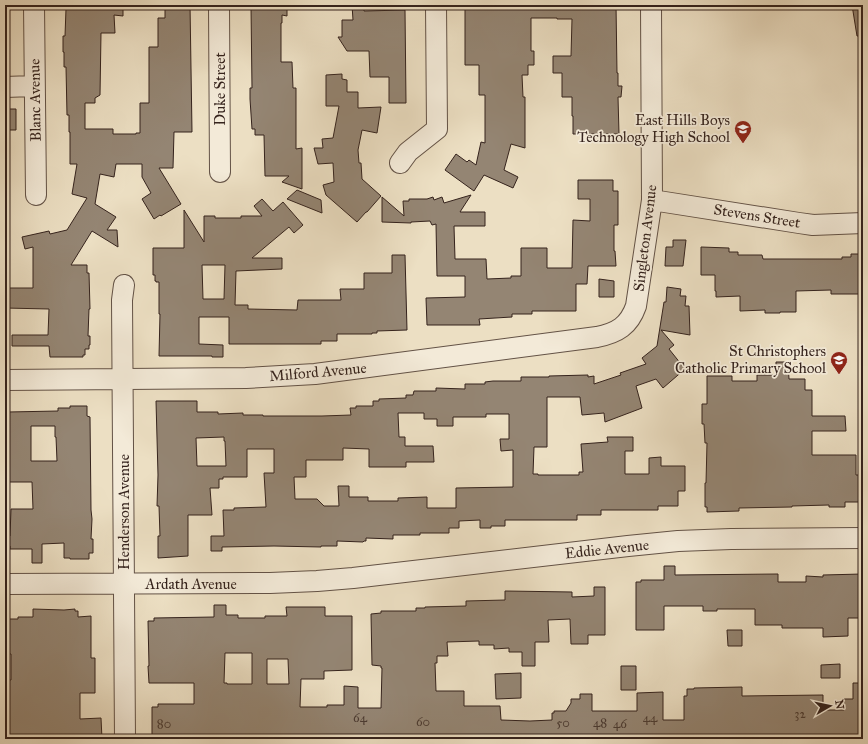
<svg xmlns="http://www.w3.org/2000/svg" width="868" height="744" font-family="'IM FELL Great Primer',serif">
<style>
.building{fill:#948573;stroke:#35231d;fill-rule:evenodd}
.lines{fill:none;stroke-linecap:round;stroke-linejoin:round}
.minor-casing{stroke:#635246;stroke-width:22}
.minor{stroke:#f3ead8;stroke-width:20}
.labels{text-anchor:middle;stroke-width:3.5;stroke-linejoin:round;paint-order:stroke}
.number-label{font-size:13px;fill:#4d3c32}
.street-label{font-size:15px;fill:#35231d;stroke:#f3ead8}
.poi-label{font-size:15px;fill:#35231d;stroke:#f3ead8;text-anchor:end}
</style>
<rect width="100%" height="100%" fill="#ecdfc3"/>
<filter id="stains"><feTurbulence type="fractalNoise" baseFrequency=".005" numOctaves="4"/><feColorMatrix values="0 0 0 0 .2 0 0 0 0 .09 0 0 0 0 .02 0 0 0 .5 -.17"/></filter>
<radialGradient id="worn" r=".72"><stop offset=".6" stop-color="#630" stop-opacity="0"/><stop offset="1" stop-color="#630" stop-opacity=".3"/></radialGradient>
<path class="building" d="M70,5H123V16L114,15L115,33H101L100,95L95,98V103H85V129H113V134H136V133H140V103H149V47H158V18H165V5H190L192,132H174L173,168H159L181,204L161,216L160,215L154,219L142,199L151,193L142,177V164H116L114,177L100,174L95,204L116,217L107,230H117L118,247L92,231L71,265H87V273H89L90,309H89L88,336H90V345H89V349H85V355H83V357H50L49,346H12V335H48L49,309L5,308V288H33V247L25,249L22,237L49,231L50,234L67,230L87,198L72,194L77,164H70V132H69V115H67L66,67H64V52H63V36H65L66,9H70Z
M260,5H287V16L282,15V23H281V62H292L293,88H296V149L302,148V189L282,182L289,176H265L264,135H255V129H252L250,99V88H252L251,7H260Z
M352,5H364V11L405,10L406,103H389V77H370L369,51H347L338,37H342V20H353Z
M509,5H616L617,73H618V86H622L621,97H618L619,134H573V116H572V97H562V73H553V56H571L572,19H557V18H531V51H534V65H528V75H522L523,97H525V148L511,144L504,170L518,177L513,188L484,175L474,191L445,170L456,154L467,162L469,160L476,165L481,142L485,143V95H479V65H465V9H509Z
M852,5H863V36H857Z
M342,74V79L347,80V92H358V108L381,107L377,133L362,130L358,150L359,163H361L362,179L381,196L367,212H366L357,222L326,195L323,185L334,182L333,163L318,164L314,148H323L322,139L333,138L339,106H326V75Z
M5,109H16V130H5Z
M578,180H613V191H618V225H614V251H615L616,266H588L587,284H576V311H532V314H512V317L479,319L480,325H427L426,298L465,297V276H437L436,224L432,225L430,221L411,222V223L382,222V197L404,216L403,201H409V199H427L433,197L434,200L442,197L444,203L471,195L460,212H485V226H454L455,259H486L487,279L511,278V276H521V248H547V268H572L573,220L590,221V199H578Z
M297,190L321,200L322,213L287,199Z
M262,199L273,211L283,202L303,225L294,233L289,227L252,258H282V269L236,271L235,305H248V309L297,310L298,300H341L340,289H364V273H392V255H405L407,330L377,331V333H372V334H337V341H321V344H229V317H199V344L223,345V357H212V356H159L160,314H159V282H156V281H155V275H153V248H184V210L204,242V216H215V218H241V216H262L254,206ZM202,265H225L224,299H203Z
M673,240H686L683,266H665L666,247H673Z
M701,247L729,248V252H738V255H762L763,259H842V257H851V254H862L863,294H831V290L796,291V312H780V313H765V310L740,311V296L716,297V291H715V275H701Z
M599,279L614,281V297H599Z
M667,287L681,289L680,296H686L685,306H689L690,335L661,330L674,345L669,349L685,369L663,388L656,379L636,386L642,408L605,422L604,413L582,415L580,397H547V447H534L533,474H538V475H579V472H583L581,444L608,442L607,437H633V451H625V474H649V458L661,457V466H685V491H678V506H658V510H601V515H577V520H505V526H491V528H480V520L459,521V528H449V533H420V535H393V539L366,538V541H364L363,542L337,541V546H321V547L274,546L222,547V551H211V536H224L223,510H234V508L266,507L264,473H274V449H247V477H223V479H219V488H210L212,515H188V556L158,558V536H160L159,506H157L158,475L156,401H197V412H218V414L243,413V415H263V416H322L351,415L350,408H356V406H373V401H379V399L406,398V395H413L414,391H436V388L465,389V384H485V382L493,381H521V377H549V376L588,375V377L594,376V384L621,375L620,373L646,364L642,358L657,346L664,302H666ZM398,413H424V419H437V426H453V417H486V414H509V439H500L501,451L513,450V487L456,488V508H427V497L398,498V501H368V497H349V486H338L339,506H324L317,499H295L294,477H306V460H343V448L369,449V467H406V462H434L433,446H405V437H399ZM224,437V441H225L226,466H197L196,438Z
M776,362H788L789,379H805V390H812V416H845L846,431H812V455H856V475H863V502H845V507H829V505L792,506V507L739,508V511L707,512V507H705V483H706L707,443H705L704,424H702V404H707V376H732V381H757V375H776Z
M70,406H87V416L90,417L91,510L92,519L91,539H93V553H89V559H70V558H64V543L42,544V563H32V549H10V546H5V536H10L11,509H33L32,482H5V431H8V412L58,411V408H70ZM31,426H55V437H56L57,461H31Z
M664,566H675V575L778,574V582H806V576L823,577V575L862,574V583H863V618H848V636L823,637V628H782V625H755V609H717V611H703V606H664V630H636V582H641V580H664Z
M594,587H605V635H588V644H571L570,619L548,620L549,642H535V666H522V652H509V648L494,649V645H479V641L447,642L448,656H437V663H435L436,691H464V706H500L501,720L530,721L552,720V713H554V711H566L571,703V699H580V694H592V711H637V693L663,692V720H684V696H687V689H694V688L742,687V696L823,695V710H844V699H853V683H863L862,739H269V738H248V739H152V707H158V704H194V683H149L148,666H149L148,621H154V618L214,617V605H226V615H238V618H265V616H287L286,607H325V616H352V670L324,671V679H301L300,707H327V705H344V686L358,687V708H381L382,668H381V666L372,665L371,614L381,613V611H416V608H425V607L466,606V601L505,600V591L572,592V597L594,596ZM225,653H252V684H227V683H224ZM267,659H288L289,684H267Z
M33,609L64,610L75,609V611H78V617L91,616V658H95V693H80V719L101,718L102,739H9V709H5V680H11V654H8V651H5V619H18V617H33Z
M727,630H742V646H728Z
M840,664V678H821V665Z
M621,666H636V690H621Z
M521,673V698L496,699L495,674Z"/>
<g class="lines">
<defs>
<path id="minor" d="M34,5L36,195
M219,5L220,172
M5,87L34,86
M400,163L408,152L437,129L436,5
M652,200L799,223L813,225L863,223
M124,285L122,300L125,739
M5,380L246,378L315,374L597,337C617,333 629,326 636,306L652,200L651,5
M5,584L270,583L317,581L353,578L628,546L678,541L731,539L863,538"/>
</defs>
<use href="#minor" class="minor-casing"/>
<use href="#minor" class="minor"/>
</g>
<defs>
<symbol id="school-pin" viewBox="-11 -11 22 30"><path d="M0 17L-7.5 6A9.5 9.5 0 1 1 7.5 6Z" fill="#8f2418" stroke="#f3ead8"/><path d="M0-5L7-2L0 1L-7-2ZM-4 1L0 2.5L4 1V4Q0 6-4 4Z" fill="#fff"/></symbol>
</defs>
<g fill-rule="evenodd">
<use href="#school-pin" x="733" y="119" width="20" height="27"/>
<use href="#school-pin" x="829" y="350" width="20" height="27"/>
</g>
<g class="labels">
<g class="number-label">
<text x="800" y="718">32</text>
<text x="360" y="722">64</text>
<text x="650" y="722">44</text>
<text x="423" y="726">60</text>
<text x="563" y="727">50</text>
<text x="600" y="727">48</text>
<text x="164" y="728">80</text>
<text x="620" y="728">46</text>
</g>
<g class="street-label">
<text transform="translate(220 89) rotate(-90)" y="5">Duke Street</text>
<text transform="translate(35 100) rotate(-91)" y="5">Blanc Avenue</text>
<text transform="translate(757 216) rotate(9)" y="5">Stevens Street</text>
<text transform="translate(645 238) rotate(-83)" y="5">Singleton Avenue</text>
<text transform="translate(318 372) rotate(-5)" y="5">Milford Avenue</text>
<text transform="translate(124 512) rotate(-90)" y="5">Henderson Avenue</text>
<text transform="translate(607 549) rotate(-6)" y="5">Eddie Avenue</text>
<text x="191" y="589">Ardath Avenue</text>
</g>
<g class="poi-label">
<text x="730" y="125">East Hills Boys<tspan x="730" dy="17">Technology High School</tspan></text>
<text x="826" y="356">St Christophers<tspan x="826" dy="17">Catholic Primary School</tspan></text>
</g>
</g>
<rect width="868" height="744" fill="none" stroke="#ecdfc3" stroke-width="20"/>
<rect x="6" y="6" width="856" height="732" fill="none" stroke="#35231d" stroke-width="2"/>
<rect x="10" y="10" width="848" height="724" fill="none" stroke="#35231d"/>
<g transform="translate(830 706) rotate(81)" stroke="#f3ead8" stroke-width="3" paint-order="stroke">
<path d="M0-3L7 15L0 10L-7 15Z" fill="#35231d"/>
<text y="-6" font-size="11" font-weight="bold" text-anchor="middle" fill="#35231d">N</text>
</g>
<rect width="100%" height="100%" filter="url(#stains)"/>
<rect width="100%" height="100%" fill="url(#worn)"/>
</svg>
